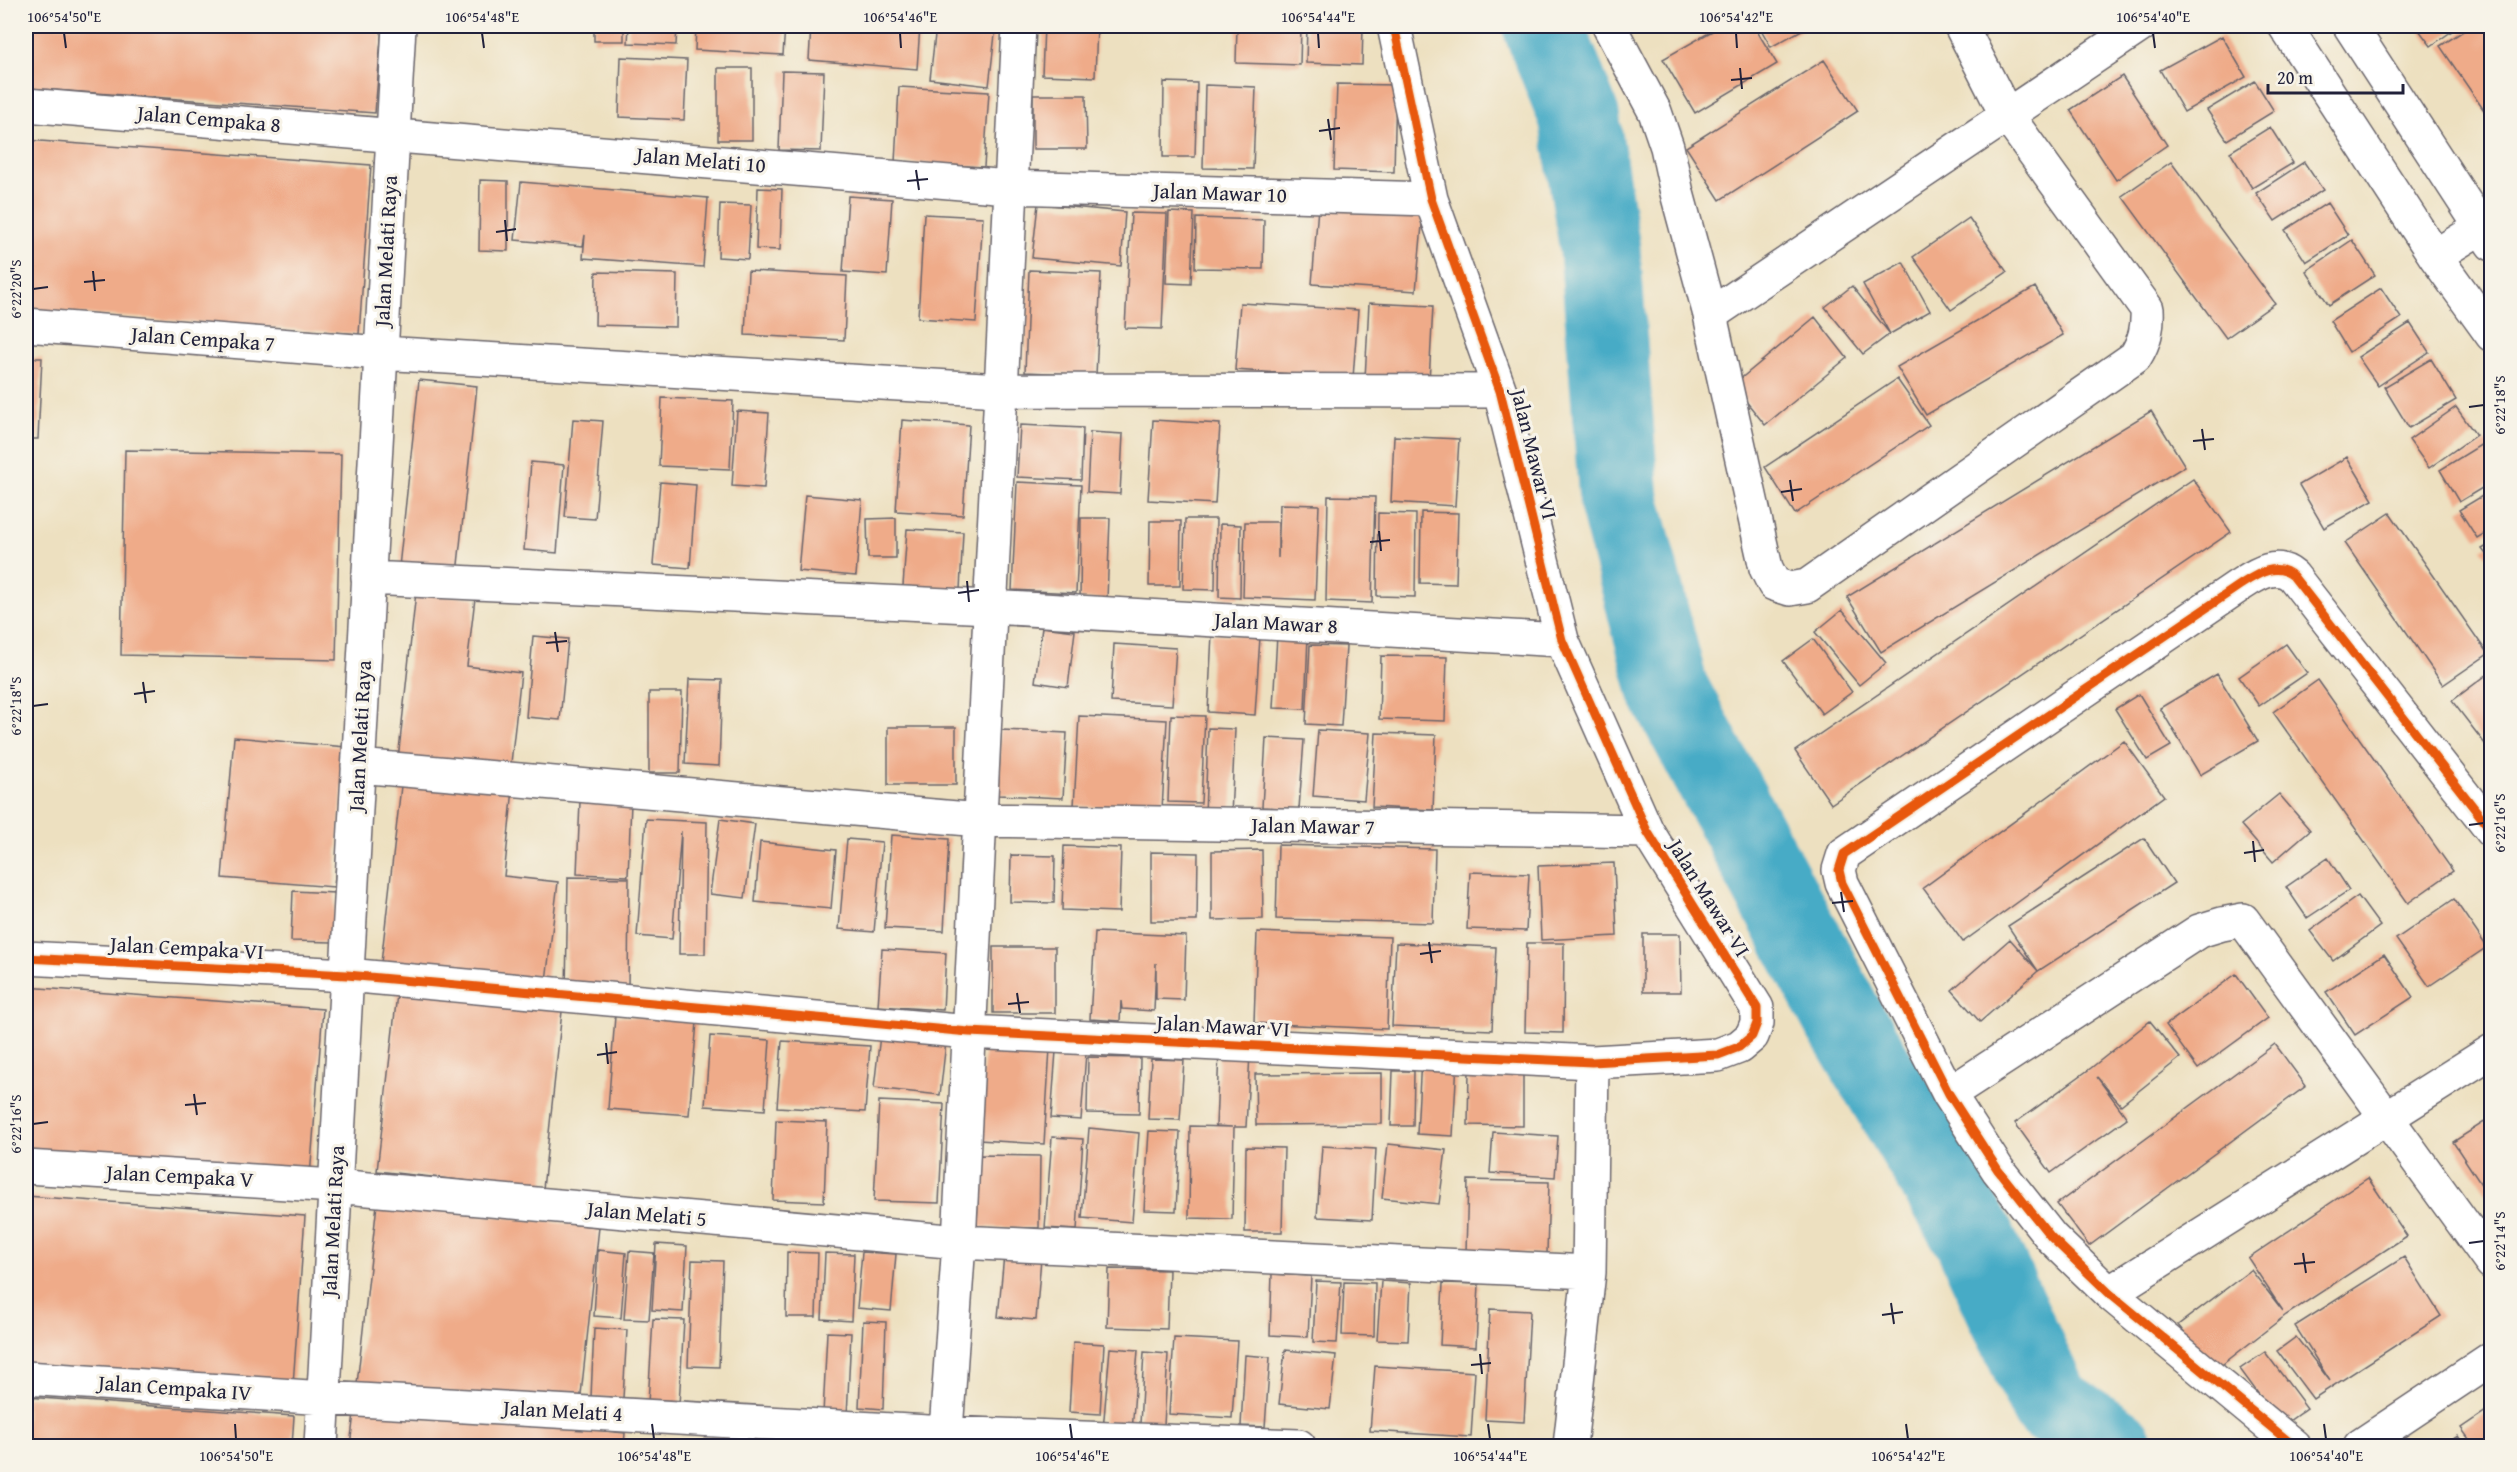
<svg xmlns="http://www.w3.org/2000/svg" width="2517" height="1472" font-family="'Gentium Book Plus',serif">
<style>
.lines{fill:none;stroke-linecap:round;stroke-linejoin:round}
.river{stroke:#47abc6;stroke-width:81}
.building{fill:#efab89}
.minor-casing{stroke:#69646a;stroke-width:36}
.minor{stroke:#fff;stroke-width:33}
.cycleway-casing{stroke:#f7f3e8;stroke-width:13}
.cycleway{stroke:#e8590c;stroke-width:9}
.ticks{fill:none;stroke:#22223b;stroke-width:2}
.labels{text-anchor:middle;stroke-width:6;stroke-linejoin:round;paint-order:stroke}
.street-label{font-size:21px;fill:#22223b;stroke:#f7f3e8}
.neatline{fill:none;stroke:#22223b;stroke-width:2}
.ticks-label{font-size:15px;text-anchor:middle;fill:#22223b}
</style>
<rect width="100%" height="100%" fill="#f7f3e8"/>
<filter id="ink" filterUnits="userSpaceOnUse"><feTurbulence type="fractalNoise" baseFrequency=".0167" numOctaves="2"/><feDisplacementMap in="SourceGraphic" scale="12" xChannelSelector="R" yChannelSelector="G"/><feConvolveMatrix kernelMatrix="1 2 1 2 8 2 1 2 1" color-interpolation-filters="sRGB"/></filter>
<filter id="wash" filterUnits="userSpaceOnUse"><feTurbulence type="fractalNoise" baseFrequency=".008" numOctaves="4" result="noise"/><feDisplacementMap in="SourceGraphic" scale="24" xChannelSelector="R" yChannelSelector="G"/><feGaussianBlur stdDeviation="1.35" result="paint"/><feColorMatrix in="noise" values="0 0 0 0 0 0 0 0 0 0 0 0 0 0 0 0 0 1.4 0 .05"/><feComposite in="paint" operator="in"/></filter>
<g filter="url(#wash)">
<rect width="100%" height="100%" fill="#ede0c0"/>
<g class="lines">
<path class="river" d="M1543,26L1579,116L1600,250L1619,499L1668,689L1841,1014L1973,1236L2050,1404L2113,1446"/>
</g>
<g id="blocks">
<path class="building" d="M26,26H382L375,113L26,88Z
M594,26H624V41H594Z
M629,26H677L676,45L628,43Z
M696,26H785L783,55L695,50Z
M811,26H920L917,69L809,60Z
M936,26H996L989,86L930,79Z
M1044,26H1097L1095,77L1042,75Z
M1237,26H1301L1300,65L1236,63Z
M1307,26H1363L1362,65L1306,63Z
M1721,26H1754L1777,64L1695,113L1663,59Z
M1759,26H1809L1771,47Z
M2416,26H2459L2431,46Z
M2471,26H2492V122L2440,46Z
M2222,36L2246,77L2184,112L2160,70Z
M621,57L687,60L684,120L619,117Z
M1824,60L1858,111L1720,200L1686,147Z
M718,68H752V140H718Z
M782,71L824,72L821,151L779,150Z
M2122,76L2167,145L2116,180L2070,110Z
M2255,81L2274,111L2227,140L2207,110Z
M1164,82L1197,83L1195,157H1163Z
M1337,84L1396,85L1394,172L1334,170Z
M1205,85L1256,87L1253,169L1203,168Z
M899,87L989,92L984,167L895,162Z
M1033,95H1086L1087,149H1033Z
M2270,127L2293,163L2252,188L2230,152Z
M26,140L371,165L359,334L26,310Z
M2171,162L2275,303L2226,338L2122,196Z
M2304,162L2323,190L2275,221L2256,193Z
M480,180L508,181V251L479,250Z
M521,182L708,198L703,267L583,258L585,235L583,246L515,240Z
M758,188L782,189L780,250L756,249Z
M848,196L892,199L887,275L843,272Z
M2327,203L2348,235L2306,262L2285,230Z
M720,204L751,205L748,259L718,257Z
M1038,204L1125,212L1121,266L1032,258Z
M1318,207L1423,214L1416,291L1312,284Z
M1169,212L1194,213L1191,284L1166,283Z
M1131,213L1167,214L1162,329L1125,328Z
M924,214L983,217L976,322L918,318Z
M1196,218L1264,220L1263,269L1195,268Z
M1969,218L2007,272L1951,310L1913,257Z
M2352,240L2375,275L2329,305L2306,271Z
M1903,262L1930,311L1890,334L1863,354L1825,307L1852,286L1890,334L1863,284Z
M1029,270L1101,273L1096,375L1025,372Z
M748,271L847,276L844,340L745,335Z
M596,272L677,274L676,327L595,325Z
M2035,287L2063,335L1926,415L1897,367Z
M2381,288L2401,318L2349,352L2330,321Z
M1240,303L1358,310L1353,378L1235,370Z
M1369,303L1433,306L1429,382L1365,379Z
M1815,317L1847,358L1765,425L1733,385Z
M2410,323L2429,352L2378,386L2358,357Z
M26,358H42L38,439H26Z
M2431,359L2456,400L2409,428L2384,387Z
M1897,379L1929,425L1795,514L1765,467Z
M419,380L477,386L457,574L399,567Z
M662,398L733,401L730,469L659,466Z
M2456,407L2476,435L2429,468L2409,440Z
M737,411L769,413L764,488L732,486Z
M2151,411L2185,466L1881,652L1847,597Z
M573,419L603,421L595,519L565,517Z
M902,420L969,425L963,515L896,511Z
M1153,420L1220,424L1215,504L1148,500Z
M1020,425L1083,428L1081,480L1017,477Z
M1090,432L1123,434L1120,494L1087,492Z
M1394,436L1459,439L1455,506L1391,502Z
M2487,441L2492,448V482L2459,502L2440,470Z
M125,450L341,454L336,660L121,655Z
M2347,457L2373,500L2324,528L2299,485Z
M531,462L564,465L557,553L524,550Z
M2193,479L2231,532L1831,804L1795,751Z
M660,482L696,485L690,568L653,565Z
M1017,482L1081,485L1076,593L1012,590Z
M2492,490V529L2477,538L2459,510Z
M805,495L862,500L856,576L798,571Z
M1328,496L1375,497L1372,603L1326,601Z
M1280,504L1319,505L1315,600L1243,597L1245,522H1278V558Z
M1421,512L1458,513L1456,584L1420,583Z
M1378,513L1416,514L1415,597L1377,596Z
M2390,513L2488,654L2443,685L2345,543Z
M896,518V558H868L867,519Z
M1081,518H1110L1107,600L1080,599Z
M1185,519H1216L1215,590L1183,589Z
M1150,521H1181L1180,586H1149Z
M1220,524L1241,525L1240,598L1219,597Z
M907,529L963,532L960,590L903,586Z
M2492,543V562L2482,549Z
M416,592L475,598L467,666L521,673L510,772L398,760Z
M1842,610L1886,663L1859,685L1815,632Z
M1042,627L1075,631L1068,687L1035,682Z
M1212,634L1260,637L1255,715L1208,712Z
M1277,635L1308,636L1305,709L1273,708Z
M533,636L568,639L560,720L526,717Z
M1813,639L1852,692L1822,714L1783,661Z
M1114,644L1176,648L1172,705L1111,702Z
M2286,644L2307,673L2259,706L2239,677Z
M1310,645L1346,646L1341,726L1306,724Z
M1381,656L1447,657L1445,721L1379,719Z
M2492,671V753L2452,701Z
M2217,674L2258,741L2200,775L2160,708Z
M689,679L722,680L719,766L685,764Z
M2318,680L2453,871L2408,903L2273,712Z
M649,692H682L680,773H649Z
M2139,694L2171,746L2147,760L2115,709Z
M1171,715L1205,716L1201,803L1168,802Z
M1079,716L1167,720L1162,810L1074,806Z
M888,727H956V785H888Z
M1208,728L1235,729L1231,816H1205Z
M1001,730L1067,733L1063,798L998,795Z
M1318,730L1370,733L1364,800L1313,796Z
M1376,733L1436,735L1433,810L1372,807Z
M234,737L346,747L334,887L222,878Z
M1266,738L1304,740L1299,809L1262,807Z
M2124,741L2164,796L1963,942L1923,888Z
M402,777L513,789L504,876L558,882L546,981L381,963Z
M2279,794L2310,830L2273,862L2241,825Z
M580,801L631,803L628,876L577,874Z
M646,819L707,822L705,954H679L681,831L672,939L637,936Z
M720,819L755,824L745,898L710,894Z
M891,835L949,839L944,931L885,928Z
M2144,838L2174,883L2038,971L1980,1022L1952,990L2010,939L2038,971L2008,926Z
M847,839L882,842L874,932L839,929Z
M760,842L836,850L831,909L755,902Z
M1278,845L1435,849L1433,923L1276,919Z
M1064,846L1121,848L1119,912L1062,910Z
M1262,850L1263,919L1212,920V851Z
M1151,852L1198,853L1197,921H1151Z
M1011,855L1055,856L1054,903L1010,902Z
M2328,858L2349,890L2307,918L2286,887Z
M1614,863L1617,936L1541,940L1538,866Z
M1470,872L1529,874L1526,931L1467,929Z
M568,877L629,878L628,990H566Z
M293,891L335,893L333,942L291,941Z
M2358,896L2380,926L2333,961L2310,931Z
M2454,899L2487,947L2429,986L2396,939Z
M1095,932L1186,936L1184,1000L1156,999V963L1154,1011L1122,1009L1121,1001L1120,1021L1090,1019Z
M1257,932L1390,937L1387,1029L1254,1023Z
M1643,934H1680L1681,992H1643Z
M1396,943L1496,947L1492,1030L1392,1026Z
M1527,943H1564L1563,1033L1525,1032Z
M993,947H1055V1013H993Z
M882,949L946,953L943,1010L878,1006Z
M2384,954L2413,997L2355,1035L2326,992Z
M2236,974L2268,1018L2198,1069L2166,1025Z
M398,985L563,1002L543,1189L377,1171Z
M26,987L323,1009L310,1177L26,1157Z
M615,1016L697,1022L689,1115L608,1109Z
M2150,1021L2180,1058L2121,1105L2097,1077L2127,1118L2051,1173L2015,1123L2091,1068Z
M880,1035L946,1042L940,1095L874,1088Z
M710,1036L770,1040L765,1110L705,1106Z
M782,1041L870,1046L865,1112L777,1107Z
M985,1044L1050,1048L1044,1144L978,1140Z
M2275,1044L2306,1086L2089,1246L2057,1204Z
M1056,1051L1086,1053L1081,1120L1051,1118Z
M1219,1051L1250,1054L1246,1127H1234L1232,1219L1189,1218L1190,1126L1232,1127L1216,1126Z
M1088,1057L1140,1058L1139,1114L1087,1113Z
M1421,1058L1457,1061L1453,1136L1417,1134Z
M1151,1059L1184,1060L1180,1120L1148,1119Z
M1469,1069L1523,1070V1126L1468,1125Z
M1393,1071H1414L1413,1126H1391Z
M1382,1073V1124L1256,1125L1255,1074Z
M879,1101L944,1104L939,1203L874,1201Z
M2492,1117V1201L2453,1142Z
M776,1120L827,1122L824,1202L773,1200Z
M1089,1128L1139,1133L1132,1222L1082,1218Z
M1149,1131L1180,1132L1176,1211L1144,1210Z
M1493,1132L1558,1136L1555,1177L1490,1173Z
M1052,1137L1083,1139L1077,1230L1045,1228Z
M1388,1144L1446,1150L1439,1204L1382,1198Z
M1322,1146L1376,1149L1372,1220L1317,1217Z
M1246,1147L1284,1148L1282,1232H1245Z
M979,1155L1040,1156L1039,1228L977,1227Z
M2368,1178L2407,1236L2286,1315L2214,1371L2178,1325L2251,1270L2283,1311L2248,1258Z
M1468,1180L1549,1182L1547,1254L1466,1252Z
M26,1196L305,1216L293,1385L26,1366Z
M377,1204L599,1227L580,1404L357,1384Z
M656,1244L687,1246L683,1312L652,1310Z
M598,1250L626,1253L621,1318L594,1316Z
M629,1251L654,1253L649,1320L624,1319Z
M787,1252L818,1253L816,1317H786Z
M862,1252L896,1254L891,1311L857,1308Z
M825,1253L854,1254L851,1321L822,1319Z
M1004,1255L1041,1258L1036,1320L998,1317Z
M2404,1257L2441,1316L2313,1399L2277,1351L2296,1337L2330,1381L2295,1326Z
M692,1260L723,1261L719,1367L688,1366Z
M1109,1269L1169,1270L1167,1329L1107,1327Z
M1272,1274L1311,1276L1308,1337L1270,1335Z
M1316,1281L1341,1282L1337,1343L1313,1342Z
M1381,1281L1411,1283L1408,1341L1377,1340Z
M1344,1282L1375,1283L1374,1336L1342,1335Z
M1443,1283L1479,1284L1476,1347L1440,1345Z
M1490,1309L1530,1311L1524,1422L1485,1420Z
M653,1319L684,1320L679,1405L648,1403Z
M863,1321L886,1322L883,1409L859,1407Z
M594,1328L627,1330L623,1398L591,1397Z
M827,1332L851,1333L847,1416L823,1414Z
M1174,1338L1237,1341L1232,1418L1169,1414Z
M1073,1342L1104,1344L1100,1414L1069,1412Z
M1110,1348L1138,1350L1132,1432L1103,1430Z
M1285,1350L1336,1355L1330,1409L1279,1404Z
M1144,1352L1168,1354L1164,1425L1140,1424Z
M2265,1352L2307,1408L2282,1426L2240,1369Z
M1245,1355L1270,1357L1265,1427L1241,1426Z
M1375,1366L1475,1372L1471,1437L1370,1431Z
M26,1397L294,1416L292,1446H26Z
M355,1405L625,1433L624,1446H350Z
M2492,1407V1446H2474L2461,1428Z
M2458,1436L2465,1446H2442Z"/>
</g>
</g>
<g filter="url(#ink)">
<use href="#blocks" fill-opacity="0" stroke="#69646a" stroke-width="1.5"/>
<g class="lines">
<defs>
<path id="minor" d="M1609,26L1655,112L1667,147L1677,193L1710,315L1766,568L1774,584L1790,589L1807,586L2135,357C2145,341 2148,328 2147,309L2006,114L1961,26
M2285,26L2435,256L2492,335
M2350,26L2492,244
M26,105L1009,187L1431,199
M2435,256L2480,228
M1710,315L2140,26
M26,325L381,353L1000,390L1500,391
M368,578L990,607L1562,640
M358,766L980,820L1647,831
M26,958L347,975L969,1032L1592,1062L1718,1055L1739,1047L1752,1036L1757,1023V1008L1647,831L1562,640L1500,391L1431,199L1394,26
M1949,1094L2199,931L2222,924L2243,920L2492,1263
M26,1167L335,1186L959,1242L1589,1272
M2109,1293L2492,1051
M26,1378L324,1398L946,1433L1299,1446
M321,1446L399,26
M945,1446L959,1242L1019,26
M1570,1446L1589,1272L1592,1062
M2294,1446L2109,1293L2051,1237L1998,1170L1949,1094L1842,883L1839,870L1844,854L2240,585C2256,575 2276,561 2293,576L2492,831
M2360,1446L2492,1358"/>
</defs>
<use href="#minor" class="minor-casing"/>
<use href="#minor" class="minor"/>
<defs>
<path id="cycleway" d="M26,958L347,975L969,1032L1592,1062L1718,1055L1739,1047L1752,1036L1757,1023V1008L1647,831L1562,640L1500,391L1431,199L1394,26
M2294,1446L2109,1293L2051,1237L1998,1170L1949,1094L1842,883L1839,870L1844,854L2240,585C2256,575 2276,561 2293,576L2492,831"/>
</defs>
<use href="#cycleway" class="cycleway-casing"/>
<use href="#cycleway" class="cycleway"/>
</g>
</g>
<path class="ticks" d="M64,33L66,48M482,33L484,48M900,33L901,48M1318,33L1319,48M1736,33L1737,48M2153,33L2155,48M1740,68L1742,89M1731,80L1752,78M1328,119L1331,140M1319,131L1340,128M916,170L919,190M907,181L928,179M505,220L507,241M496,232L516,229M93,271L95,291M84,282L105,280M33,289L48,287M2469,407L2484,405M2202,429L2205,450M2193,441L2214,439M1790,480L1793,501M1781,492L1802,489M1379,531L1381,551M1370,542L1390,540M967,581L969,602M958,593L979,590M555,632L558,652M546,643L567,641M143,682L146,703M134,694L155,691M33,706L48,704M2469,825L2484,823M2253,841L2255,862M2244,853L2264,850M1841,892L1844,912M1832,903L1853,901M1429,942L1432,963M1420,954L1441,951M1017,993L1020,1013M1008,1004L1029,1002M606,1043L608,1064M597,1055L617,1052M194,1094L197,1115M185,1105L206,1103M33,1124L48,1122M2469,1243L2484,1241M2303,1253L2306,1273M2294,1264L2315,1262M1891,1303L1894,1324M1882,1315L1903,1312M1480,1354L1482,1374M1471,1365L1491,1363M235,1424L236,1439M652,1424L654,1439M1070,1424L1072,1439M1488,1424L1490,1439M1906,1424L1908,1439M2324,1424L2326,1439"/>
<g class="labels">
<g class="street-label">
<text transform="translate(209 119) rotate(5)" y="7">Jalan Cempaka 8</text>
<text transform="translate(701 160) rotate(5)" y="7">Jalan Melati 10</text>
<text transform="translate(1220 193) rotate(2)" y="7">Jalan Mawar 10</text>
<text transform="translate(386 251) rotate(-87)" y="7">Jalan Melati Raya</text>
<text transform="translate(203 339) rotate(4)" y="7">Jalan Cempaka 7</text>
<text transform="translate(1534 454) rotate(76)" y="7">Jalan Mawar VI</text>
<text transform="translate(1276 623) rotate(3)" y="7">Jalan Mawar 8</text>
<text transform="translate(360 736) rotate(-87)" y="7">Jalan Melati Raya</text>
<text transform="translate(1313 826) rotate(1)" y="7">Jalan Mawar 7</text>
<text transform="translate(1709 898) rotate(58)" y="7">Jalan Mawar VI</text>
<text transform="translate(187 948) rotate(3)" y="7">Jalan Cempaka VI</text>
<text transform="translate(1223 1026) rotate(3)" y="7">Jalan Mawar VI</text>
<text transform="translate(180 1176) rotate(3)" y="7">Jalan Cempaka V</text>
<text transform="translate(647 1214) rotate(5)" y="7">Jalan Melati 5</text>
<text transform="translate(333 1221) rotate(-87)" y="7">Jalan Melati Raya</text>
<text transform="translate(175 1388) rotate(4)" y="7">Jalan Cempaka IV</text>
<text transform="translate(563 1411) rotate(3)" y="7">Jalan Melati 4</text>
</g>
</g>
<rect width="2517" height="1472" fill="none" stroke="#f7f3e8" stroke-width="66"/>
<path d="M2268 84v9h135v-9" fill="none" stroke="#22223b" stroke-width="3"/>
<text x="2277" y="84" font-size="18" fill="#22223b" stroke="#f7f3e8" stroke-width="4.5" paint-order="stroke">20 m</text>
<rect x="33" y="33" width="2451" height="1406" class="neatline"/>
<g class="ticks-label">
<text x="64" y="22">106°54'50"E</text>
<text x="482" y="22">106°54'48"E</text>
<text x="900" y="22">106°54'46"E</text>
<text x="1318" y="22">106°54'44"E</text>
<text x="1736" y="22">106°54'42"E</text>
<text x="2153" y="22">106°54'40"E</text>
<text transform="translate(16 289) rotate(-90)" y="5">6°22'20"S</text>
<text transform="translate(2500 405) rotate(-90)" y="5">6°22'18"S</text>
<text transform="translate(16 706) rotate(-90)" y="5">6°22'18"S</text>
<text transform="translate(2500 823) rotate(-90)" y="5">6°22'16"S</text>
<text transform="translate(16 1124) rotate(-90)" y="5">6°22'16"S</text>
<text transform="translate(2500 1241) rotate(-90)" y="5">6°22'14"S</text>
<text x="236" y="1461">106°54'50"E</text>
<text x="654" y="1461">106°54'48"E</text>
<text x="1072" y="1461">106°54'46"E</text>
<text x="1490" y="1461">106°54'44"E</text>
<text x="1908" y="1461">106°54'42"E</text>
<text x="2326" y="1461">106°54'40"E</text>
</g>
</svg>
